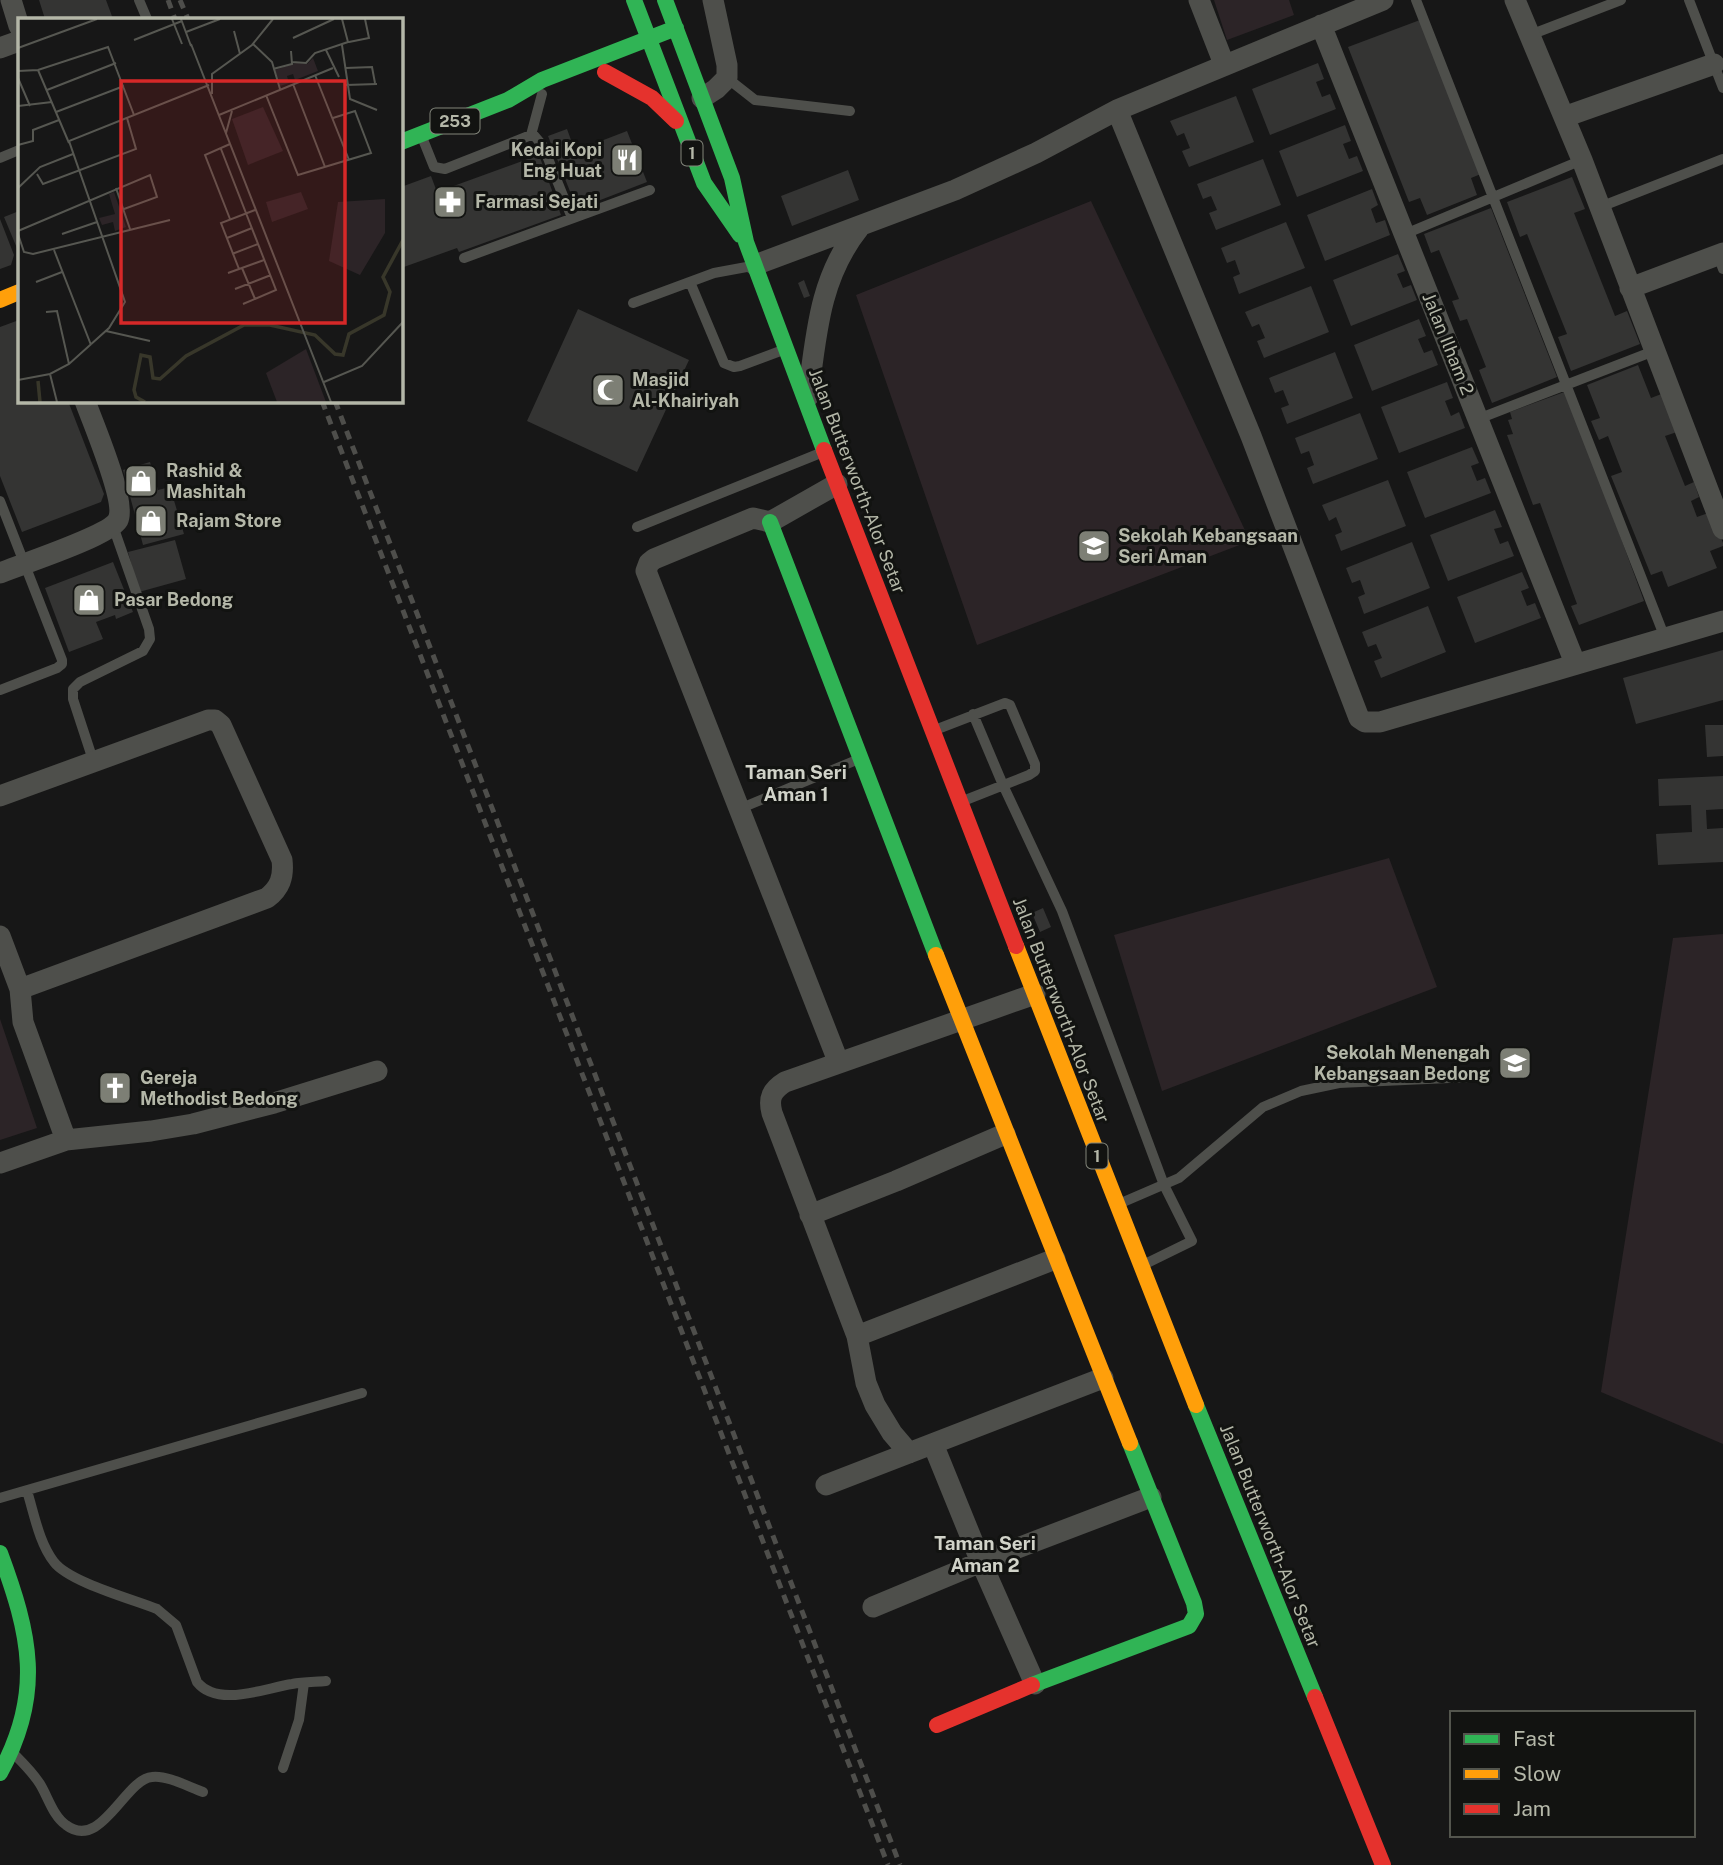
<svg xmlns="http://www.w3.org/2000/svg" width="1723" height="1865" font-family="'Public Sans',sans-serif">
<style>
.green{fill:#2c2427}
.building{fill:#343433}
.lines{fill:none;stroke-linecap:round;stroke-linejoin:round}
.lane{stroke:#4e4f4b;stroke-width:10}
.street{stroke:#4e4f4b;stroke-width:21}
.fast{stroke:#30b455;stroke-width:16}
.slow{stroke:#ff9f0a;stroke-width:16}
.jam{stroke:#e5322d;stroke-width:16}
.rail{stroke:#4e4e4b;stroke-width:5;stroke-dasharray:9 7;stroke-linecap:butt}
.labels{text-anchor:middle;stroke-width:6;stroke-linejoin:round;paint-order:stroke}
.shield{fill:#121311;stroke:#83867b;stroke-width:2}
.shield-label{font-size:16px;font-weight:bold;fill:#b4b7a8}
.poi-label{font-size:18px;font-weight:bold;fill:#b4b7a8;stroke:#121311;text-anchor:start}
.street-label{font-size:18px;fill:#b4b7a8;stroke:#121311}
.neighbourhood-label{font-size:19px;font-weight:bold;fill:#d1d3c9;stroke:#121311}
.inset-river{fill:none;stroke:#38372a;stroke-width:3.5}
.inset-road{fill:none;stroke:#565751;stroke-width:2}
.view{fill:#d62828;fill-opacity:0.15;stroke:#d62828;stroke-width:3.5}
.inset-edge{fill:none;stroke:#b4b7a8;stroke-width:3.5}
</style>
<rect width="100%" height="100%" fill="#171717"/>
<path class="green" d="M1214,0H1289L1294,15L1227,40Z
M1091,201L1250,541L977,645L856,295Z
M1389,858L1437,987L1162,1091L1114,935Z
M1723,934V1444L1601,1392L1673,938Z
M0,1019L37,1128L0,1140Z"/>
<path class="building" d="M39,0H106L113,19H45Z
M1420,20L1481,174L1471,178L1477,195L1427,215L1420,198L1409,202L1348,47Z
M1318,63L1324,79L1316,82L1322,97L1330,94L1336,109L1270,135L1252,89Z
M1236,96L1254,142L1189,167L1182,151L1190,148L1184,133L1177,136L1170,121Z
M1345,125L1351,141L1343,144L1349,159L1357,156L1363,171L1297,197L1279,151Z
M567,129L575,151L627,131L647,182L577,209L548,136Z
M539,155L561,215L459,252L457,248L401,268V187L431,176L437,192Z
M1263,159L1281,205L1216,230L1209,213L1217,210L1211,196L1203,199L1197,184Z
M848,170L859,200L792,226L781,196Z
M1572,177L1585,209L1574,213L1615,316L1627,311L1640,344L1571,371L1558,337L1567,334L1527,234L1520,237L1507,202Z
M1372,189L1378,205L1371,209L1376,223L1385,220L1390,235L1325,261L1307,215Z
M1491,208L1557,377L1492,403L1479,370L1486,367L1467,319L1460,321L1452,301L1459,299L1439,250L1431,253L1424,234Z
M19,211V253L4,217Z
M0,219L14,255L11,265L0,269Z
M1286,222L1305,268L1239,294L1233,277L1240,274L1235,260L1227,263L1221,248Z
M1398,254L1405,271L1397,274L1403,288L1411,285L1417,300L1351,326L1333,280Z
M804,280L810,296L804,298L798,283Z
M1311,286L1329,332L1264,358L1257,341L1265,338L1259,324L1252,327L1245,312Z
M578,309L689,360L637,472L527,421Z
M1419,319L1426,336L1418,339L1424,353L1432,350L1438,365L1372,391L1354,345Z
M19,320V401H68L104,494L101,502L22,532L0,476V327Z
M1335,352L1353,398L1287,424L1281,408L1289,405L1283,390L1275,393L1269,378Z
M1638,365L1651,398L1664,393L1680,431L1665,436L1685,486L1694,482L1699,497L1691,501L1697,517L1711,512L1723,543V546L1710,551L1717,568L1668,587L1662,571L1651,575L1611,476L1622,472L1608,436L1599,440L1591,421L1600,418L1587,385Z
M1447,382L1453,398L1445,401L1451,416L1459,412L1465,428L1399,453L1381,407Z
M1567,391L1644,601L1579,625L1571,606L1577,604L1540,503L1533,505L1507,435L1513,434L1508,420L1512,419L1510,412Z
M1360,413L1378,459L1313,484L1307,468L1314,465L1309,451L1301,454L1295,438Z
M1472,447L1479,463L1471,466L1477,481L1485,478L1491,493L1425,518L1407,472Z
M150,462L158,490L170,487L184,534L143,545L123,470Z
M1388,480L1406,526L1341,551L1335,535L1342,532L1336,517L1329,521L1322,505Z
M1495,510L1502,527L1494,529L1500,544L1508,541L1514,556L1448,581L1430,535Z
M175,540L186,579L139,592L128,552Z
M1412,542L1430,588L1364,614L1358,597L1365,594L1360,580L1352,583L1346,568Z
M113,562L133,612L116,619L115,615L96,622L103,639L69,652L45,588Z
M1522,572L1529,588L1521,591L1527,606L1535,603L1541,618L1475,643L1457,597Z
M1428,606L1446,652L1381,678L1374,661L1382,658L1376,644L1368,647L1362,632Z
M1723,650V700L1636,724L1623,678Z
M1705,725H1723V756L1707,757Z
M1723,776V809L1706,810L1707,829L1723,828V862L1658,865L1656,834L1692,832L1691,805L1659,806L1658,779Z
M1043,908L1051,927L1040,932L1032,913Z"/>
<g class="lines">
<path class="lane" d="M139,0L147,19
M1416,0L1665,638
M1689,0L1723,88
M1530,35L1621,0
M727,78L755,100L850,111
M532,133L543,146L572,218
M422,137L434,167L445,169L531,135L542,94
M0,158L19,150
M1600,207L1723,159
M1405,234L1582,160
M1718,255L1723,269
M464,258L650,190
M690,282L724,363L734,367L740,366L783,350
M633,303L714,273L752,266
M1478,419L1654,351
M0,501L62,660V664L57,668L0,690
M637,527L823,452
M973,714L1003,785L1062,911L1164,1185L1192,1241L1143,1265
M935,730L1005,703L1010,705L1035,764V771L1029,775L963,801
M94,763L73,699V689L80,682L143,651L150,639L149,629L113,526
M739,809L859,759
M1121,1203L1179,1178L1263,1107L1301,1091L1339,1083L1471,1077
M27,1491C34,1513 39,1543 54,1562C69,1582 132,1599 157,1609L176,1625L197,1682C218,1708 265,1688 292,1684C303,1682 315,1682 326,1681
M0,1498L362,1393
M16,1756C25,1765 33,1773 40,1784C48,1797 53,1816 66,1825C101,1852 125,1779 152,1777C167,1775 189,1787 203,1792
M283,1768L299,1720L304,1683"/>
<path class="street" d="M11,0L19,26
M1199,0L1224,64
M1515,0L1582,160L1723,529
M1321,25L1575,663
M0,48L19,41
M702,98L716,89L727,78V65L713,0
M1117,110L1251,436L1359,718L1365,722H1380L1723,621
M1564,117L1714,64
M755,265L955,190L1036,153L1117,110L1383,0
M1630,288L1723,253
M808,397C816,336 819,278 859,228
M837,484L770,522L753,518L654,559L649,563L646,571L838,1061
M0,573C22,564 109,536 118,520C127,502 93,423 85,401
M0,796L208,720H215L221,725L282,860C284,877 280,888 267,898L20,989
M0,936L20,989L23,1022L66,1140
M0,1163L66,1140L151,1131L193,1124L274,1103L377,1071
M810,1215L896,1181L1005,1134
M857,1336L1055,1259
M933,1444L981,1562L1035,1684
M909,1453L892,1433L875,1405L866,1383L857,1336L772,1113C768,1098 772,1090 785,1082L1035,994
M826,1485L1103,1378
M873,1607L981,1562L1151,1497"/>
<path class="fast" d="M634,0L704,183L740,235
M665,0L732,178L746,242L824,450
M401,142L508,100L542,80L676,28
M770,522L936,955
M1196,1405L1315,1697
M0,1553C30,1634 44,1693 0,1773
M1032,1685L1189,1626L1196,1614L1194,1603L1130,1443"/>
<path class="slow" d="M0,300L19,292
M1016,946L1196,1405
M936,955L1130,1443"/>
<path class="jam" d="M605,72L652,98L676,121
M824,450L1016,946
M1315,1697L1383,1865
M937,1725L1032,1685"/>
<path class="rail" d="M168,0L175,19
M180,0L188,19
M322,401L888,1865
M335,401L900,1865"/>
</g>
<defs>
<symbol id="restaurant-square" viewBox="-11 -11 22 22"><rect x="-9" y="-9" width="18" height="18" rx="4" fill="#7d7f75" stroke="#121311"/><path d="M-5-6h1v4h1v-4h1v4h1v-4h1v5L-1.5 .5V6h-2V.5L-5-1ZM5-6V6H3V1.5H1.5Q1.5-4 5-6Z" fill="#fff"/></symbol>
<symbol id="pharmacy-square" viewBox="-11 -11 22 22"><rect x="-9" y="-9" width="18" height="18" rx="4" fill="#7d7f75" stroke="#121311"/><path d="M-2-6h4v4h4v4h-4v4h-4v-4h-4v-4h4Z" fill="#fff"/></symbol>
<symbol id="mosque-square" viewBox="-11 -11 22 22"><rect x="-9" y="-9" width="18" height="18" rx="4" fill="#7d7f75" stroke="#121311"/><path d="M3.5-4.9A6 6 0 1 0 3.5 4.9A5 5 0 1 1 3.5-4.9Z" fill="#fff"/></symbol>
<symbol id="shop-square" viewBox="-11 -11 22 22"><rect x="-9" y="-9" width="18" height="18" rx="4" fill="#7d7f75" stroke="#121311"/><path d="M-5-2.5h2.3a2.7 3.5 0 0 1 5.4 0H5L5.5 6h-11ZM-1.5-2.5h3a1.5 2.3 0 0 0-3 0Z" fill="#fff"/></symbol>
<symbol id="school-square" viewBox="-11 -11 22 22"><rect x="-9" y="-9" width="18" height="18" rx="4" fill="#7d7f75" stroke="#121311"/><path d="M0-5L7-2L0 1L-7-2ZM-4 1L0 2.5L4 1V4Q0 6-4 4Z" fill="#fff"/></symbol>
<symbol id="church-square" viewBox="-11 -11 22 22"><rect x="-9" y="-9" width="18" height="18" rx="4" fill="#7d7f75" stroke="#121311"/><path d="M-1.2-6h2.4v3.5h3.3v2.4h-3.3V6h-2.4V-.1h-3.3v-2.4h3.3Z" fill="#fff"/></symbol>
</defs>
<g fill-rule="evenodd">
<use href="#restaurant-square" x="608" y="141" width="38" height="38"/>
<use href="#pharmacy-square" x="431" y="183" width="38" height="38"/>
<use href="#mosque-square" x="589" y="371" width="38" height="38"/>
<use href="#shop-square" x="122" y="462" width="38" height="38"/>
<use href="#shop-square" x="132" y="502" width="38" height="38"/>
<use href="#school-square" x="1075" y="527" width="38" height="38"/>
<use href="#shop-square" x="70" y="581" width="38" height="38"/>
<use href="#school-square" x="1496" y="1044" width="38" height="38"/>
<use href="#church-square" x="96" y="1069" width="38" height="38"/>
</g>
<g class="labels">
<g class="shield">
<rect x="430.5" y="108.5" width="49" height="25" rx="5"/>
<rect x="681.5" y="140.5" width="21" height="25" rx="5"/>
<rect x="1086.5" y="1143.5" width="21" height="25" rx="5"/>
</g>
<g class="shield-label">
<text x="455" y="127">253</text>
<text x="692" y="159">1</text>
<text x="1097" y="1162">1</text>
</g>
<g class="poi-label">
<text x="602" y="156" text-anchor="end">Kedai Kopi<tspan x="602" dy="21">Eng Huat</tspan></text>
<text x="475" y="208">Farmasi Sejati</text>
<text x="632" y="386">Masjid<tspan x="632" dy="21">Al-Khairiyah</tspan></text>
<text x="166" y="477">Rashid &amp;<tspan x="166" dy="21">Mashitah</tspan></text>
<text x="176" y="527">Rajam Store</text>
<text x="1118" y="542">Sekolah Kebangsaan<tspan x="1118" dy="21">Seri Aman</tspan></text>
<text x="114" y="606">Pasar Bedong</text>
<text x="1490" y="1059" text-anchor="end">Sekolah Menengah<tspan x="1490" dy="21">Kebangsaan Bedong</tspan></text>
<text x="140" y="1084">Gereja<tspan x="140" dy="21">Methodist Bedong</tspan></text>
</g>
<g class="street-label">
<text transform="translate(1448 344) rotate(68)" y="6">Jalan Ilham 2</text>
<text transform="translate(857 481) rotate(69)" y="6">Jalan Butterworth-Alor Setar</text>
<text transform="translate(1061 1010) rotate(69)" y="6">Jalan Butterworth-Alor Setar</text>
<text transform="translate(1270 1536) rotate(68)" y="6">Jalan Butterworth-Alor Setar</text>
</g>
<g class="neighbourhood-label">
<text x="796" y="779">Taman Seri<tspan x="796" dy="22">Aman 1</tspan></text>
<text x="985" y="1550">Taman Seri<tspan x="985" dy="22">Aman 2</tspan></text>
</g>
</g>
<g transform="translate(18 18)">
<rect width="385" height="385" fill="#171717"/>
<path d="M295,40L300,53L277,62L275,56L269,58L271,65L262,68L257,52L278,45L289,46ZM245,89L265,133L230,147L214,101ZM96,174L108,209L97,213L95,204L84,207L81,200L97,196L91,176ZM283,174L290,191L254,204L248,184ZM367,181V215L342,257L311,243L320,184ZM288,331L308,384H259L248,355Z" fill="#2c2427"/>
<path class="inset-river" d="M20,363L22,384M127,384L118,379L116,372L123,337L132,339L135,360L142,361L168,338L226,307H252L297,317L317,336L325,337L331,316L366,297L372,274L365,259L385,222"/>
<path class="inset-road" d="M154,1L164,26M163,1L173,28M216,13L222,36M168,14L202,1M275,20L316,1M116,22L164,3M331,24L351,20L347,1M173,26L313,384M235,26L254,44L262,71M324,27L332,81L359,92M0,30L79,1M308,32L321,59M274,44L288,45L297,35L330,24L324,1M328,50L354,49L357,65M255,51L274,46L273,33M20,52L51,125M0,53L20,52L90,29L116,97M297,57L331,142M0,60L12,88M275,66L307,149M328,67L359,66M29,72L98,45M194,76V56L234,27L255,1M248,77L280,157L353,135L337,93L315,100M0,88L34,84M38,94L106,68M201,97L315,50M208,115L214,93M212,126L187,137L212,201M0,127L15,123V112L41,102M203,131L258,272L225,286M19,156L25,166L118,131L109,100M0,170L22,149L55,136M98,170L112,211M0,213L132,157L139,179L106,191M0,216L6,234L15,236L152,202M44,216L79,204M209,220L234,210M36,232L73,327M214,236L240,226M224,250L237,281M221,251L203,205L237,192M210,255L246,242M18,264L44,254M217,271L253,257M28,294L39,293L51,346M88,313L132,323M32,356L39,384M0,362L32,356L51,346L91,310L107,284L51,123L191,67M306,364L344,348L385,304"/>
<path class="view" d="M103,63H327V305H103Z"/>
<rect width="385" height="385" class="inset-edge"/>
</g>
<rect x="1450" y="1711" width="245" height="126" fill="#121311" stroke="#53554d" stroke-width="2"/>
<rect x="1464" y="1734" width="35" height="10" fill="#30b455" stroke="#53554d" stroke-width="2"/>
<text x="1513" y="1746" font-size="21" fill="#b4b7a8">Fast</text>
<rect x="1464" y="1769" width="35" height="10" fill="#ff9f0a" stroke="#53554d" stroke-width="2"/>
<text x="1513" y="1781" font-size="21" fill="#b4b7a8">Slow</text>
<rect x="1464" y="1804" width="35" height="10" fill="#e5322d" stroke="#53554d" stroke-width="2"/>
<text x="1513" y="1816" font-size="21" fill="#b4b7a8">Jam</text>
</svg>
